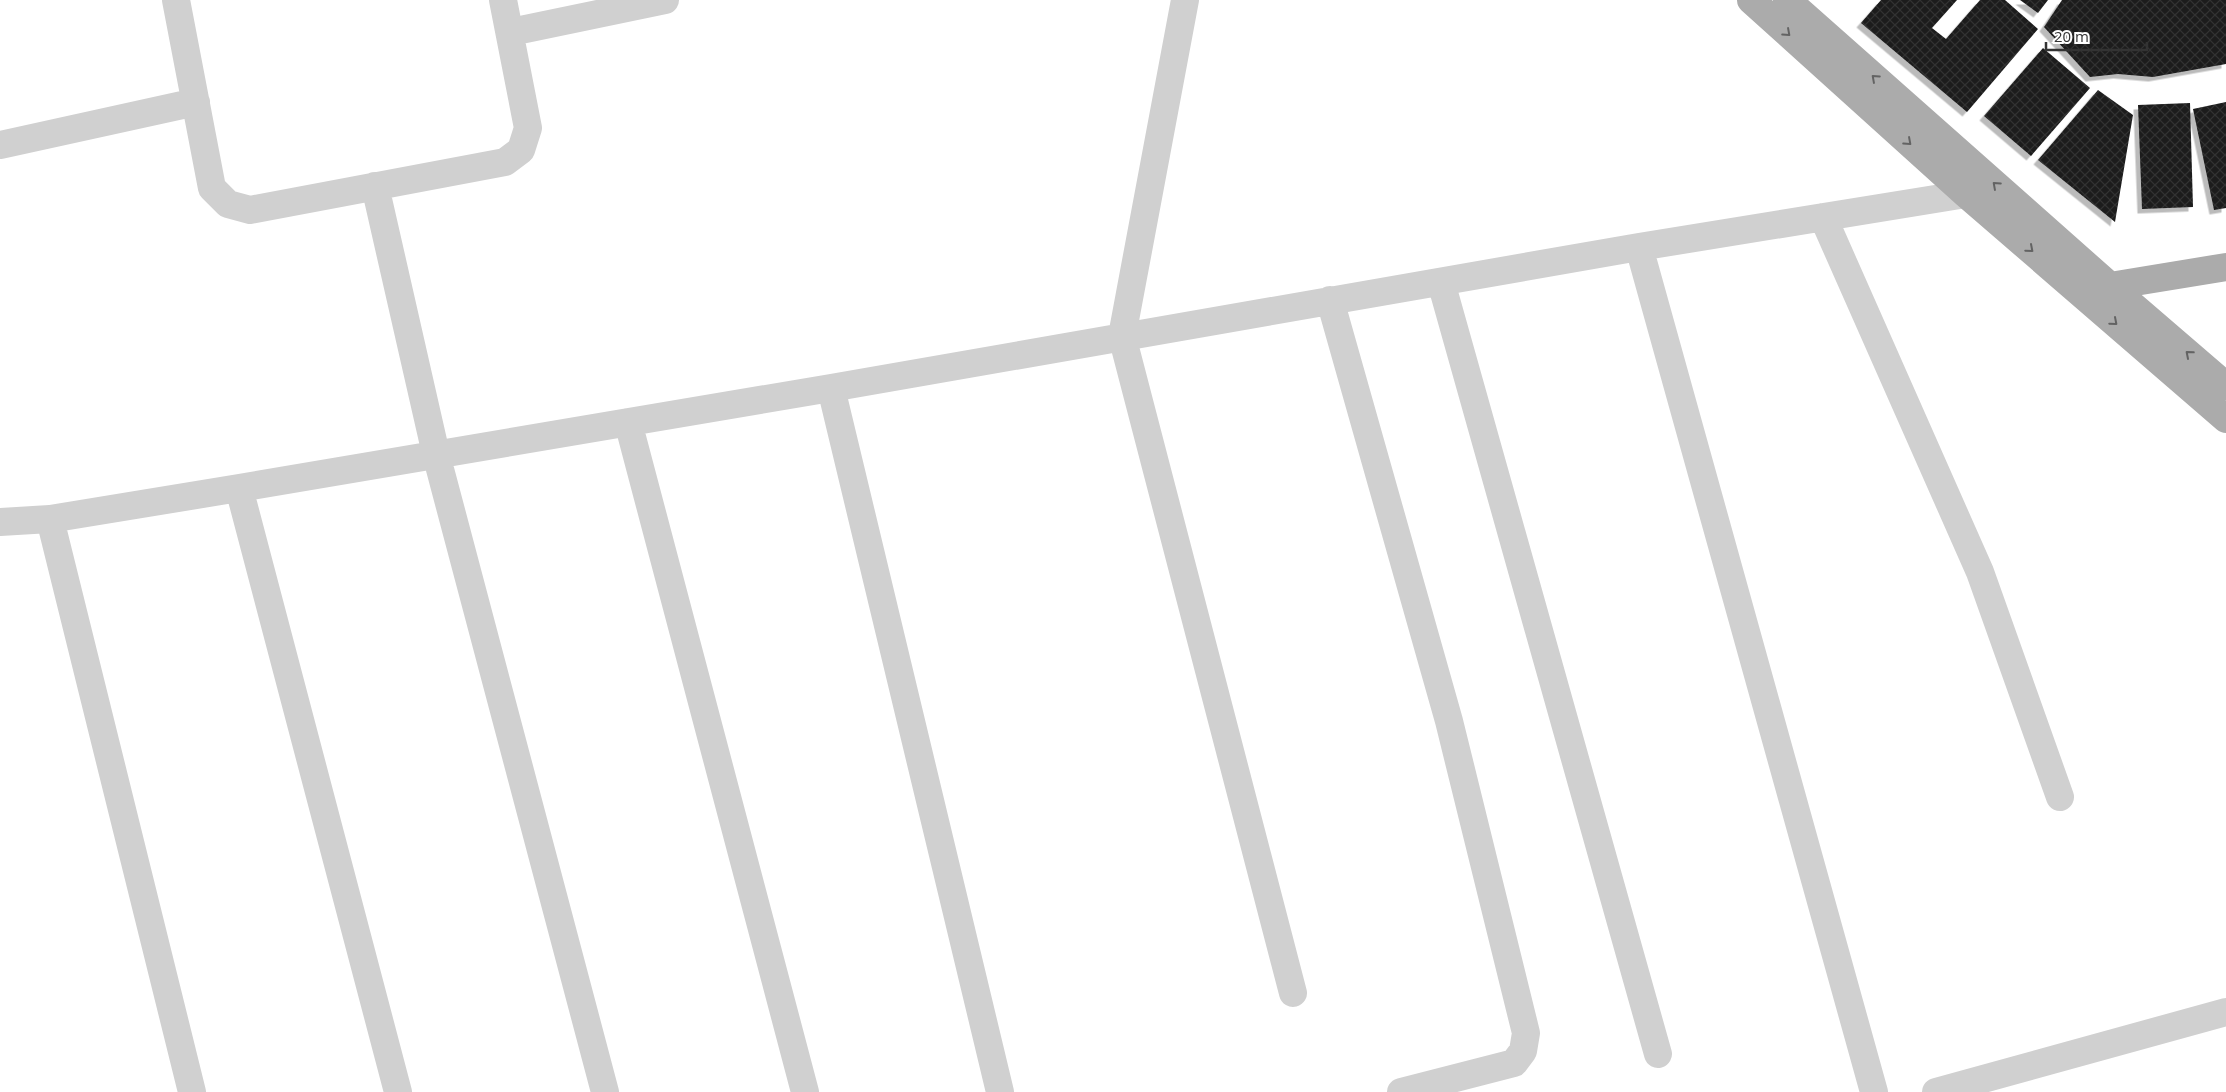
<svg xmlns="http://www.w3.org/2000/svg" width="2226" height="1092" font-family="'Open Sans',sans-serif">
<style>
.building{fill:url(#building-cross-hatch);filter:url(#shadow)}
.lines{fill:none;stroke-linecap:round;stroke-linejoin:round}
.minor{stroke:#d0d0d0;stroke-width:28}
.major{stroke:#ababab;stroke-width:28}
.oneway{stroke:#636363}
</style>
<defs>
<pattern id="building-cross-hatch" width="8" height="8" patternUnits="userSpaceOnUse" patternTransform="scale(1.25)"><rect width="8" height="8" fill="#1a1a1a"/><path d="M0 0l8 8M0 8l8-8" fill="none" stroke="#333"/></pattern>
<filter id="shadow"><feDropShadow dx="-4.5" dy="4.5" stdDeviation="0" flood-color="#0004"/></filter>
</defs>
<rect width="100%" height="100%" fill="#fff"/>
<path class="building" d="M1881,0H1957L1932,28L1946,39L1980,0H2005L2038,29L1967,112L1861,23Z
M2020,0H2048L2038,13Z
M2062,0H2226V64L2153,77L2118,74L2090,77L2044,27Z
M2043,48L2090,88L2031,156L1984,116Z
M2098,90L2133,115L2115,222L2038,160Z
M2226,102V208L2214,210L2193,109Z
M2190,103L2193,207L2142,209L2138,105Z"/>
<g class="lines">
<path class="minor" d="M176,0L212,188L228,204L250,210L505,162L521,150L528,128L503,0
M1185,0L1122,336L1293,993
M511,32L665,0
M0,145L196,102
M375,186L436,454L605,1092
M1823,217L1980,572L2060,797
M1639,247L1874,1092
M1441,282L1658,1054
M1330,300L1449,721L1526,1033L1523,1051L1514,1063L1401,1092
M831,388L1000,1092
M628,422L805,1092
M239,488L398,1092
M50,519L192,1092
M0,522L50,519L239,488L831,388L1639,247L1966,194
M1936,1092L2226,1012"/>
<path class="major" d="M1751,0L1966,194L2226,419
M1787,0L2111,287L2226,386
M2098,288L2226,267"/>
</g>
<defs><path id="oneway-chevron" d="M-2-3.5L2.5 0L-2 3.5" fill="none" stroke-width="1.6" stroke-linecap="round" stroke-linejoin="round" transform="scale(1.25)"/></defs>
<g class="oneway">
<use href="#oneway-chevron" transform="translate(1787 33) rotate(42)"/>
<use href="#oneway-chevron" transform="translate(1875 78) rotate(-138)"/>
<use href="#oneway-chevron" transform="translate(1908 142) rotate(42)"/>
<use href="#oneway-chevron" transform="translate(1996 185) rotate(-138)"/>
<use href="#oneway-chevron" transform="translate(2030 249) rotate(41)"/>
<use href="#oneway-chevron" transform="translate(2114 322) rotate(41)"/>
<use href="#oneway-chevron" transform="translate(2189 354) rotate(-139)"/>
</g>
<path d="M2046 42v8h101v-8" fill="none" stroke="#333333" stroke-width="2.5"/>
<text x="2054" y="42" font-size="15" fill="#333333" stroke="#ffffff" stroke-width="4" paint-order="stroke">20 m</text>
</svg>
